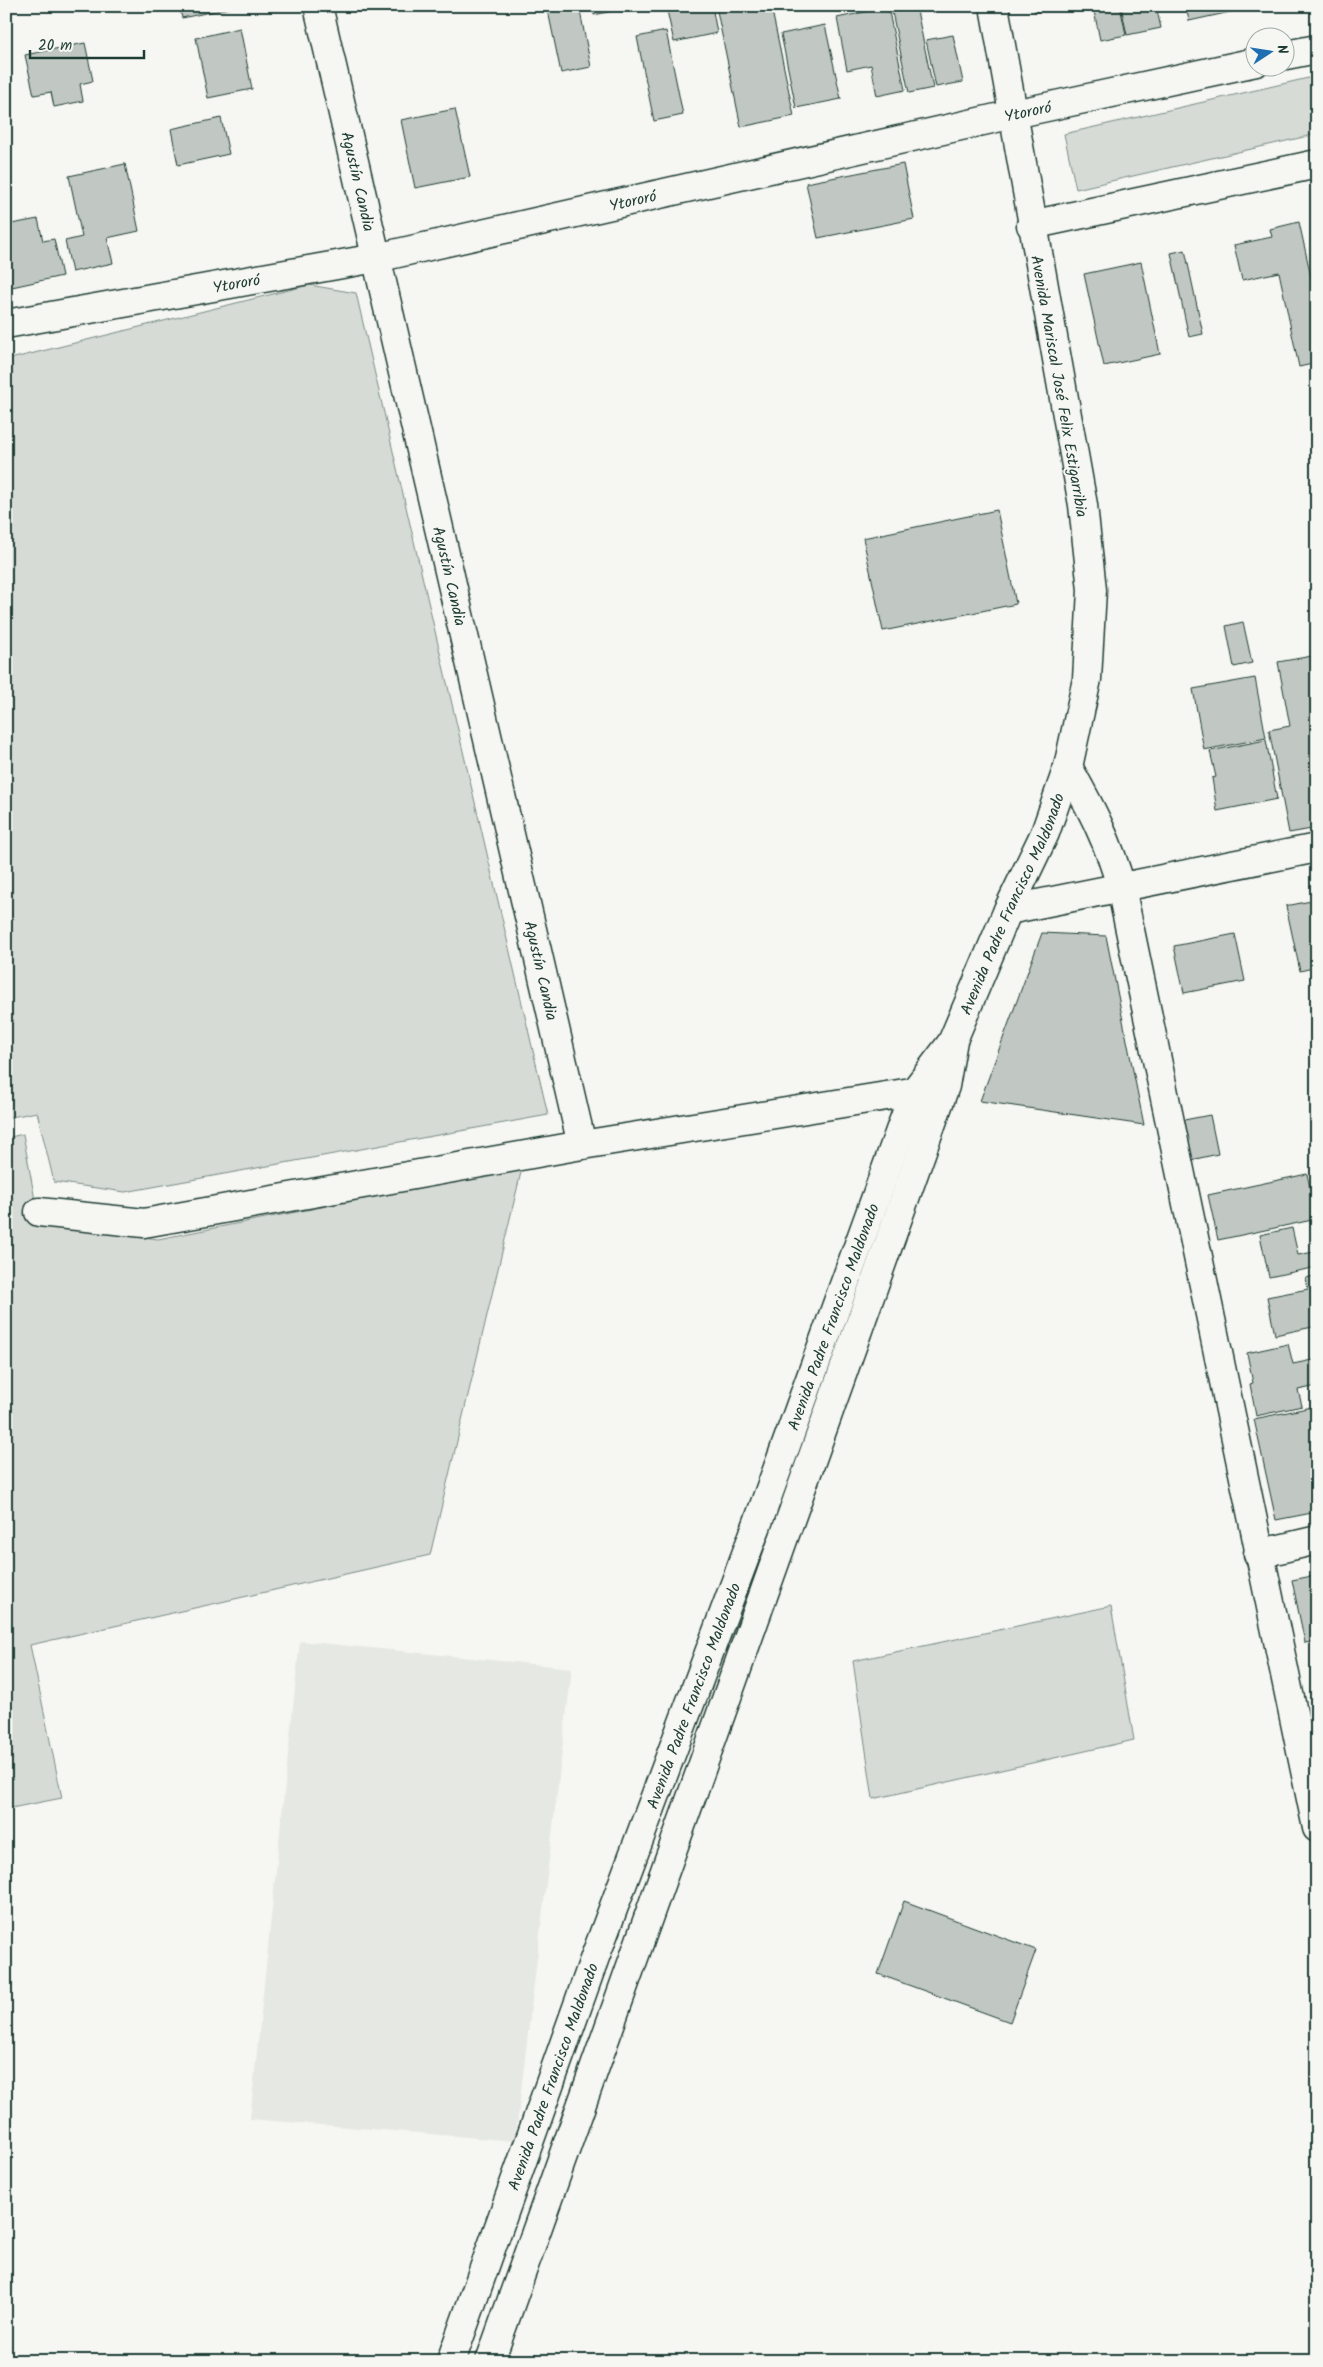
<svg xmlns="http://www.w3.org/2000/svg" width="1323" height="2367" font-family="Kalam,sans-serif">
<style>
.built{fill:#e6e8e4}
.green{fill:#d6dbd6;stroke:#7a8c85}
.building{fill:#c1c8c3;stroke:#1f3d34}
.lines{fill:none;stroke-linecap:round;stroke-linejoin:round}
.minor-casing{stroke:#1f3d34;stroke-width:31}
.major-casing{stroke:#1f3d34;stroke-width:31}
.minor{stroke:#f6f6f2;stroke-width:28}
.major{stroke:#f6f6f2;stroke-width:28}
.labels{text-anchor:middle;stroke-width:4;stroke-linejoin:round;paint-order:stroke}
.street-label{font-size:16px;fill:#1f3d34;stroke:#f6f6f2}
</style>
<rect width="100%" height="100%" fill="#f6f6f2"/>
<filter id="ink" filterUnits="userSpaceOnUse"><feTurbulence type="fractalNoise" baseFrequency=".02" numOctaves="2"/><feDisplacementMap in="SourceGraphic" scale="10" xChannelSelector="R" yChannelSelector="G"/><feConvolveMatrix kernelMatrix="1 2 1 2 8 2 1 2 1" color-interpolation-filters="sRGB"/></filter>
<g filter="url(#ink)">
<path class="built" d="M300,1641L572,1668L515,2141L250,2119Z"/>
<path class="green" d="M1317,76V134L1076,189L1064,134Z
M309,285L356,293L548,1115L125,1192L54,1182L37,1112L6,1118V360Z
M23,1134L39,1222L158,1239L522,1168L430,1555L30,1645L62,1798L6,1809V1138Z
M1111,1606L1134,1740L873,1799L853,1661Z"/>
<path class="building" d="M179,6H239L182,18Z
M547,6H579L591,67L561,73Z
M593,6H635L594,15Z
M666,6H712L717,33L674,42Z
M716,6H771L794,116L741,127Z
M916,6L933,88L909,93L891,7Z
M1034,6H1063L1035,12Z
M1093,6H1120L1126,35L1100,40Z
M1121,6H1156L1161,28L1127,35Z
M1186,6H1244V9L1189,21Z
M888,7L905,90L877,96L871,65L847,70L837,18Z
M825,25L841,99L796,108L781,34Z
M240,28L252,89L208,98L196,38Z
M666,31L683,115L654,121L637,37Z
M953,35L963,82L936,87L926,40Z
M85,43L93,81L80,84L83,101L54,107L51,92L34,95L25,55Z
M455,109L470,177L415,188L401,120Z
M221,118L229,154L178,165L171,129Z
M125,164L139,231L107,238L113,263L72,272L65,241L82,237L69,176Z
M903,164L914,219L818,238L806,183Z
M38,219L43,241L54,239L62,276L12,287L6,260V225Z
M1299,222L1317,304V363L1299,367L1279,272L1242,280L1234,245L1272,237L1270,229Z
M1317,245V265L1313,246Z
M1185,250L1203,334L1189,337L1171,253Z
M1141,262L1160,354L1104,366L1084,274Z
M997,510L1016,604L883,631L863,538Z
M1243,622L1252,663L1234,667L1226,626Z
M1312,656L1317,684V828L1289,833L1269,730L1290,726L1278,662Z
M1255,678L1266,738L1204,750L1193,689Z
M1266,740L1277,799L1217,811L1212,778L1216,777L1210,751Z
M1316,900L1317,967L1300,971L1286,906Z
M1042,933L1106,936L1144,1125L980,1101Z
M1235,934L1245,981L1184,993L1174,946Z
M1210,1115L1218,1154L1182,1162L1174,1122Z
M1307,1174L1317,1219L1218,1240L1208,1195Z
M1292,1228L1298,1255L1314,1252L1317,1267L1269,1277L1260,1235Z
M1317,1275V1326L1275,1335L1267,1297L1308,1289L1306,1278Z
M1288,1344L1293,1364L1317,1359V1386L1298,1390L1302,1406L1256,1416L1250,1384L1253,1383L1247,1353Z
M1317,1406V1512L1276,1520L1254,1419Z
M1317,1575V1641L1305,1643L1292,1580Z
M904,1901L1036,1950L1010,2022L878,1974Z"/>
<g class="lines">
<defs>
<g id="minor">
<path id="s1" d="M318,6L582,1145"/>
<path d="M1286,55L1317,49"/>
<path d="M1031,225L1317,164"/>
<path id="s2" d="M6,324L376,258L1014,114L1256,62"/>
<path d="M1068,767C1091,808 1109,842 1121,887L1317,1828"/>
<path d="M1008,910L1317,848"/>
<path d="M39,1212L144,1223L582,1145L936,1088"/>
<path d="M1258,1554L1317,1540"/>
</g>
<g id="major">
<path id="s3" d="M451,2361L595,1957L760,1517L914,1092L950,1045"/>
<path id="s4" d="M490,2361L945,1086L953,1040L1008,910L1045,833L1068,767L1087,679L1092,590L1083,505L994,6"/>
</g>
</defs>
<use href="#minor" class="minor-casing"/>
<use href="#major" class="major-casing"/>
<use href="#minor" class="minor"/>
<use href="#major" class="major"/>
</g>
</g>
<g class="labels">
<g class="street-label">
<text dy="6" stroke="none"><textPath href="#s2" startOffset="1044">Ytororó</textPath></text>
<text dy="6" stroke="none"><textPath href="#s1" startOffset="180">Agustín Candia</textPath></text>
<text dy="6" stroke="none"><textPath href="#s2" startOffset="639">Ytororó</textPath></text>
<text dy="6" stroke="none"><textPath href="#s2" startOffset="234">Ytororó</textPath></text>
<text transform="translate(1060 386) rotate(80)" y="6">Avenida Mariscal José Felix Estigarribia</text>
<text dy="6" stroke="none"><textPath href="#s1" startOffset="585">Agustín Candia</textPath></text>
<text dy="6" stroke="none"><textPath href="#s4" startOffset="1549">Avenida Padre Francisco Maldonado</textPath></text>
<text dy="6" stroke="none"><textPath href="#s1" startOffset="990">Agustín Candia</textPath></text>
<text dy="6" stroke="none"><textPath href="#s3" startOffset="1112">Avenida Padre Francisco Maldonado</textPath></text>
<text dy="6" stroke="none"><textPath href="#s3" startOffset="708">Avenida Padre Francisco Maldonado</textPath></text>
<text dy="6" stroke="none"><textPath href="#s3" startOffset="302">Avenida Padre Francisco Maldonado</textPath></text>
</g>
</g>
<rect width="1323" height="2367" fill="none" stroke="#f6f6f2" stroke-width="25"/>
<rect x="12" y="12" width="1298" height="2342" fill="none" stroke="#1f3d34" stroke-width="2" filter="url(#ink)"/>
<g transform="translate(1270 52) rotate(78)"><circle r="24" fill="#f6f6f2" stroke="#a0aca6"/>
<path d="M0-4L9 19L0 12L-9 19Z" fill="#1f6fb2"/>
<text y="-8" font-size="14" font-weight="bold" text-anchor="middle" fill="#1f3d34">N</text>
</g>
<path d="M30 50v8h114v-8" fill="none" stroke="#1f3d34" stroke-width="2.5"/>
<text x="38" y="50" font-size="15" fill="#1f3d34" stroke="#f6f6f2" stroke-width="4" paint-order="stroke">20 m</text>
</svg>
